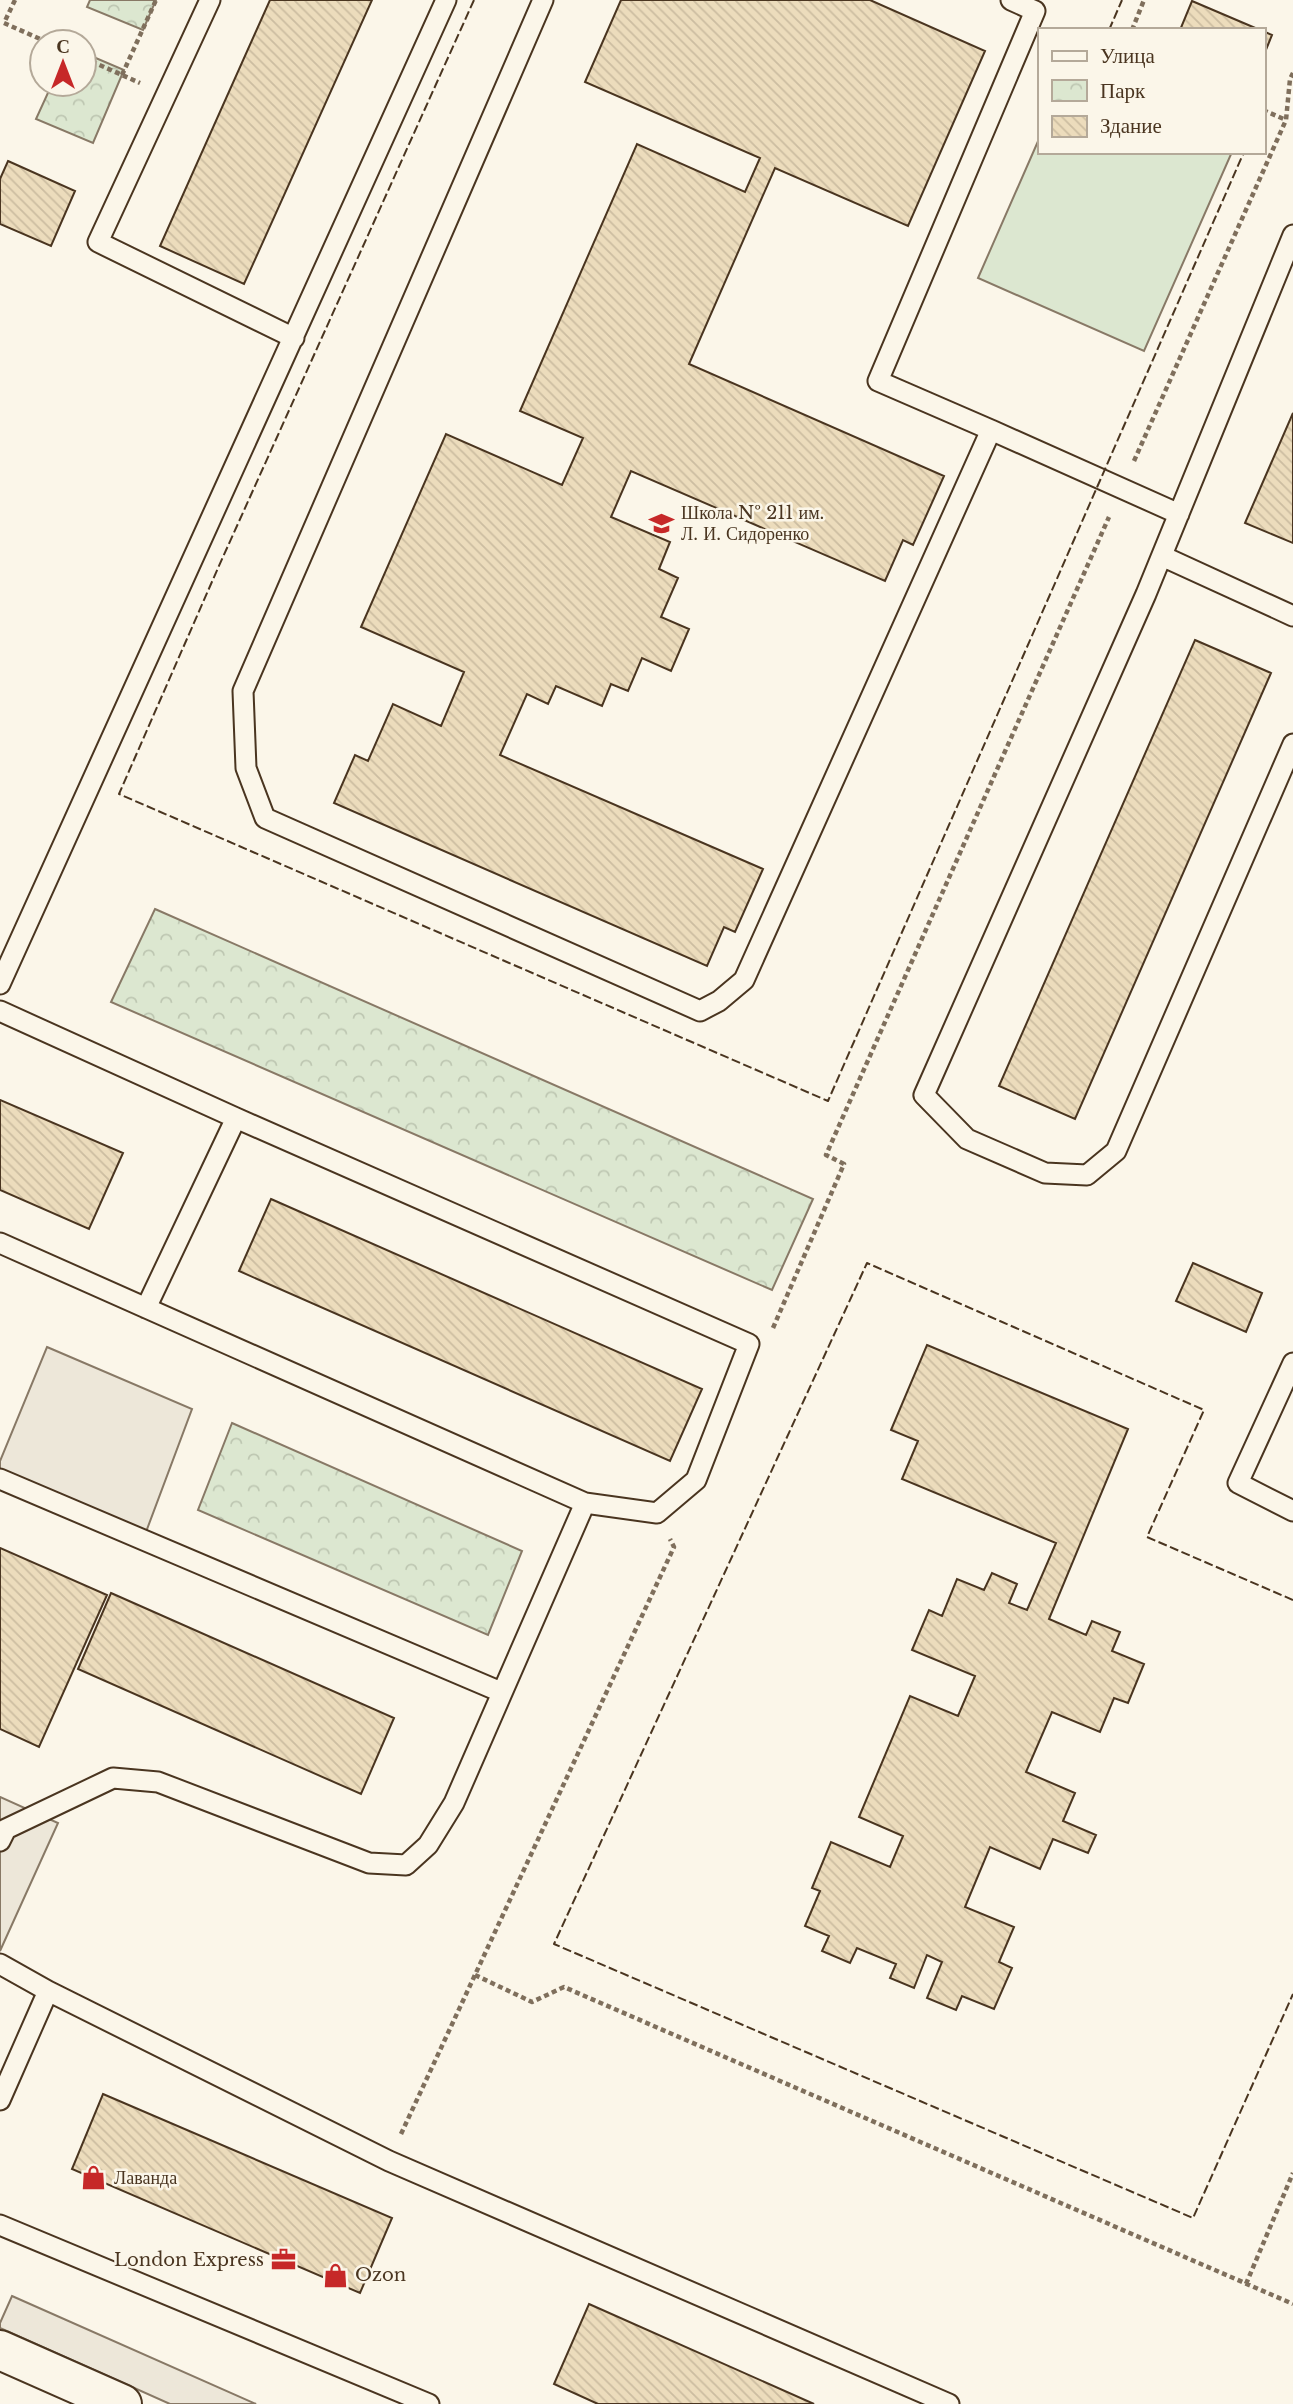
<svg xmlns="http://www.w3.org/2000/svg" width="1293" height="2404" font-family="'Libre Baskerville',serif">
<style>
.park{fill:url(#park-crowns);stroke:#887966;stroke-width:2}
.pitch{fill:#dce7d0;stroke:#887966;stroke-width:2}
.parking{fill:#ede7d9;stroke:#887966;stroke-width:2}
.building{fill:url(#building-back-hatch);stroke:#4a3520;stroke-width:2}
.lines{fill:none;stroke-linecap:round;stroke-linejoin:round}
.service-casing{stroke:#4a3520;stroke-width:23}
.tertiary-casing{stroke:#4a3520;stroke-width:42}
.path{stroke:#7f6f5c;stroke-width:4.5;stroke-dasharray:5 3.5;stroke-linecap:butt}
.service{stroke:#fbf6e9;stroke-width:19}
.tertiary{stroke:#fbf6e9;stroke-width:38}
.fence{stroke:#4a3520;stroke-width:2;stroke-dasharray:9 3.5;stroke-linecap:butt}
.labels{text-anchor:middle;stroke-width:5;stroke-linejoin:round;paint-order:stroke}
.poi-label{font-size:18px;fill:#4a3520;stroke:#fbf6e9;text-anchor:start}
</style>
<defs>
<pattern id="park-crowns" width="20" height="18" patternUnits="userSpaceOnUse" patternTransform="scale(1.75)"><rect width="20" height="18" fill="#dce7d0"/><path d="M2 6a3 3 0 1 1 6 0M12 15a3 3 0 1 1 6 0" fill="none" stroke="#bec7b2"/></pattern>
<pattern id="building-back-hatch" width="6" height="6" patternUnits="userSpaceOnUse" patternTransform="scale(1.75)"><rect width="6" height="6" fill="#ecdcbc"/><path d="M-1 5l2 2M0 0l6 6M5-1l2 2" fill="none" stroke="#ccbda1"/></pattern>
</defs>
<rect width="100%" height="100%" fill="#fbf6e9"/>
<path class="park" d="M90,0H156L143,30L87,7Z
M84,53L124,70L93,143L36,119L52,84H84Z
M155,909L813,1199L772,1290L111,1002Z
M232,1423L522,1551L488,1635L198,1510Z"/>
<path class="pitch" d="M1039,139V152H1232L1144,351L978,278Z"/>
<path class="parking" d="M47,1347L192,1409L143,1540L0,1479V1461Z
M0,1797L58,1823L0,1951Z
M12,2296L256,2404H170L0,2328V2323Z"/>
<path class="building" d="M270,0H372L244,284L160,246Z
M621,0H870L985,51L908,226L775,168L689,364L944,476L913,545L903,540L885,581L631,471L611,517L670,542L659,569L678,578L661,617L689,629L671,671L642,658L628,691L611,684L602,706L556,686L548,704L527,694L500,755L763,869L735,932L724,927L707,966L334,803L355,755L368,761L393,704L441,726L464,672L361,627L446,434L562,485L583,438L520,411L637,144L745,192L760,158L585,82Z
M1192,1L1260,30H1180Z
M1263,31L1272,35L1263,57Z
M8,161L75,191L51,246L0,224V179Z
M1293,413V543L1245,523Z
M1195,640L1271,673L1075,1119L999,1086Z
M0,1100L123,1153L89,1229L0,1190Z
M271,1199L702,1389L670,1461L239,1271Z
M1193,1263L1262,1293L1246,1332L1176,1301Z
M927,1345L1128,1429L1049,1619L1086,1635L1092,1621L1120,1632L1112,1651L1144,1664L1128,1703L1114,1698L1100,1732L1052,1712L1026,1772L1075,1793L1063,1821L1096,1835L1088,1853L1053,1839L1040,1869L990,1847L965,1907L1014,1927L999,1962L1012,1968L994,2009L962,1996L956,2010L927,1998L942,1962L927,1955L914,1988L890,1978L896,1964L857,1948L850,1963L822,1951L829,1936L805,1926L820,1891L812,1888L831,1842L890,1867L903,1836L859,1817L910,1696L958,1716L975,1676L912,1650L929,1610L942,1616L957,1579L984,1590L992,1573L1017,1584L1009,1603L1027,1610L1056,1543L902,1479L918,1441L891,1430Z
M0,1548L107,1595L39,1747L0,1729Z
M111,1593L394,1718L361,1794L78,1669Z
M103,2094L392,2218L360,2293L72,2169Z
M589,2304L814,2404H598L554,2384Z"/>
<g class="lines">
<defs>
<path id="service" d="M210,0L98,242L294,338
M543,0L243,691L246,768L265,818L700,1011L719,1001L744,980L991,430L1179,514
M1293,235L1146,594L924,1095L967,1139L1045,1173L1087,1175L1116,1151L1293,744
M991,430L878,381L1035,11L1011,0
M1162,556L1293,616
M0,984L446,0
M0,1011L236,1118L749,1344L696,1480L657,1513L585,1503
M0,1243L585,1503L454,1803L428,1845L406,1865L369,1863L158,1782L113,1778L6,1829L0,1841
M146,1308L236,1118
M1293,1363L1238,1483L1293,1511
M0,1479L501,1692
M0,1964L48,1991L0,2100
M48,1991L389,2161L949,2404
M0,2225L429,2404"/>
<path id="tertiary" d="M0,2350L122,2404"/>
</defs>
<use href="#service" class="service-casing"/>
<use href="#tertiary" class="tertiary-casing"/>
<path class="path" d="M15,0L4,23L47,42
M1132,30L1144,0
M84,58L140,83
M122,75L156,0
M1263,110L1286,120
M1134,461L1286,120L1290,79L1293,73
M773,1328L844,1164L826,1155L1109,517
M475,1975L532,2002L564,1987L1293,2304
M401,2134L674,1547L670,1539
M1246,2284L1293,2173"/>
<use href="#service" class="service"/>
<use href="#tertiary" class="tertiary"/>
<path class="fence" d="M474,0L218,568L119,794L828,1101L1244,152
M1109,30L1122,0
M1293,1600L1147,1537L1204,1410L867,1263L554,1944L1193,2218L1293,1994"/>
</g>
<defs>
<symbol id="school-bare" viewBox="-9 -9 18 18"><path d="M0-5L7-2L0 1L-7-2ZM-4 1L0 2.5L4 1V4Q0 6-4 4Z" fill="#c62828" stroke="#fbf6e9" stroke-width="2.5" paint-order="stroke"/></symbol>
<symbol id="shop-bare" viewBox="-9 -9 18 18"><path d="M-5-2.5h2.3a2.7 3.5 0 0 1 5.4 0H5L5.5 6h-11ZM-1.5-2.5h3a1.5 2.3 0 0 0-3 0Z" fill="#c62828" stroke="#fbf6e9" stroke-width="2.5" paint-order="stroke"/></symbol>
<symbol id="office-bare" viewBox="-9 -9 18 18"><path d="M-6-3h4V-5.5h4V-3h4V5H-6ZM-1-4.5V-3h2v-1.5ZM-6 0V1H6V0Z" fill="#c62828" stroke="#fbf6e9" stroke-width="2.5" paint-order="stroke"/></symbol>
</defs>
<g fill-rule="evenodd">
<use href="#school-bare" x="644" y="506" width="35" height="35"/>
<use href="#shop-bare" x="76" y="2160" width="35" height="35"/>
<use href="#office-bare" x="266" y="2242" width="35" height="35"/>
<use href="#shop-bare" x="318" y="2258" width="35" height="35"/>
</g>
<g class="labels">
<g class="poi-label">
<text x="681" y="519">Школа № 211 им.<tspan x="681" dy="21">Л. И. Сидоренко</tspan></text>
<text x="114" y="2184">Лаванда</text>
<text x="264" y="2266" text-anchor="end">London Express</text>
<text x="355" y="2281">Ozon</text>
</g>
</g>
<rect x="1038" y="28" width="228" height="126" fill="#fbf6e9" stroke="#b4a999" stroke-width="2"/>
<rect x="1052" y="51" width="35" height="10" fill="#fbf6e9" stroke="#b4a999" stroke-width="2"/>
<text x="1100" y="63" font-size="21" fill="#4a3520">Улица</text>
<rect x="1052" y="80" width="35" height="21" fill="url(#park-crowns)" stroke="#b4a999" stroke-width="2"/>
<text x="1100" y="98" font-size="21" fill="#4a3520">Парк</text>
<rect x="1052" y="116" width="35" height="21" fill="url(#building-back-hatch)" stroke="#b4a999" stroke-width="2"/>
<text x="1100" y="133" font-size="21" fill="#4a3520">Здание</text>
<g transform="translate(63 63)"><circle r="33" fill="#fbf6e9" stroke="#b4a999" stroke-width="2"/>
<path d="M0-5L12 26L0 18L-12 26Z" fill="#c62828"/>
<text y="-10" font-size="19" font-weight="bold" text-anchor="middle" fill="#4a3520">С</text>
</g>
</svg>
